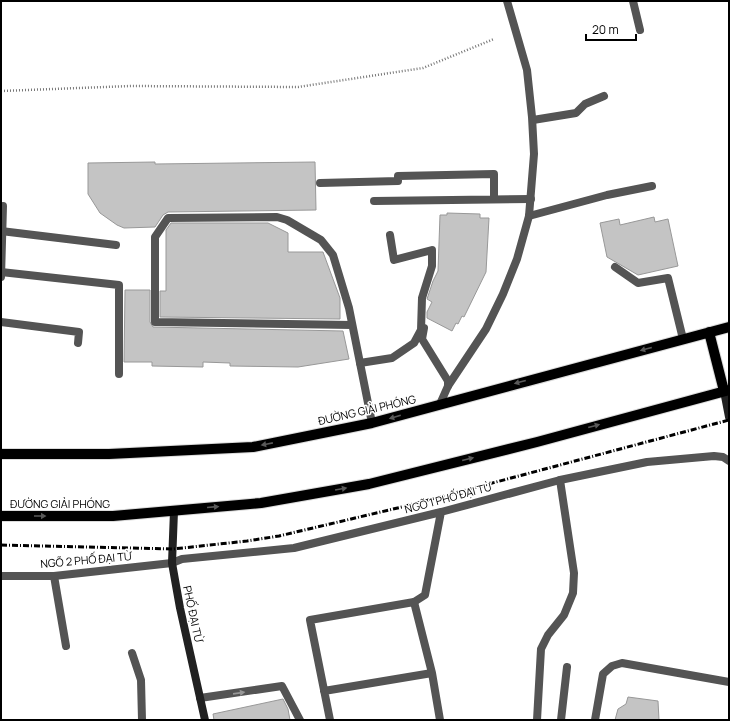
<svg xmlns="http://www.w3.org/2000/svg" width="730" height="721" font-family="Manrope,sans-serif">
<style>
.building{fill:#c4c4c4;stroke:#989898}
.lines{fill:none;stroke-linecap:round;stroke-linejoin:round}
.primary-casing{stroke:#dbdbdb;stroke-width:12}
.path{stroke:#767676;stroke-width:2.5;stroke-dasharray:1 2;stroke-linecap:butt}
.lane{stroke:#545454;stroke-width:8}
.street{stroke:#545454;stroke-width:8}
.secondary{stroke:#212121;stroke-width:8}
.primary{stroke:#000;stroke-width:10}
.rail{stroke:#000;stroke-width:3;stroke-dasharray:6 2 1 2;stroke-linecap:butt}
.oneway{fill:#595959}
.oneway2{fill:#989898}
.labels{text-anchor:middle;stroke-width:3;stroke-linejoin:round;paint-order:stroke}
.street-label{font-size:11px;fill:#000;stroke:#fff}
</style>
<rect width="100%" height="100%" fill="#fff"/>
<path class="building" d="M155,162V164L315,162L316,210L168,212L163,215L155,227L124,228L117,225L100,213L88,194V163Z
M447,213L480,214V218H489L486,272L464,317L462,316L458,324L456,323L452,331L427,318V312L432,302L427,299L433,281L438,271L440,215H447Z
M654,217L655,222L668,219L678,266L638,275L607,257L600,223L619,219L620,225Z
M171,223H268L288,233V252H323L340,298V319L160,317V291H166V230Z
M125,290H150V322L153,327L343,331L349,359L298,367L230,366V363L203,362V367L152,366V362H124Z
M628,697L658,701L659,720H615L618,709L626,704Z
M283,699L288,709L290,720H214L213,714Z"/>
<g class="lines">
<defs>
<path id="primary" d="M709,332L724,391
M1,454H109L253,447L372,423L729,327
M1,516H113L261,503L369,484L537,442L729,390"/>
</defs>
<use href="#primary" class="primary-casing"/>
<path class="path" d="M1,91L131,86L298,87L423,68L494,39"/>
<path class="lane" d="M633,1L640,30
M533,120L576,113L585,104L604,96
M320,183L398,181V176L494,174V199
M374,201L531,199
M529,216L607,195L652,186
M1,231L116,245
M615,267L638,283L668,278L683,339
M1,272L119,285V374
M1,322L79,332L78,343
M352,325L155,322V237L168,218L277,217L287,220L321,240L333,255L349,308L360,363L392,358L414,343L421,330L422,298L432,266V250L394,260L390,235
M424,328L422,339L448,381V386
M172,563L182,559L294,548L441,512L560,480
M54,576L66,646
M414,602L425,595L441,512
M132,653L141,680L142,720
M200,698L282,686L300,720
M595,720L603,674L612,666L622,663L729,682"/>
<path class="street" d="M1,277L3,206
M360,363L372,423
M440,404L448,386L486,329L503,294L517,259L529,216L534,154L532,117L527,70L507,1
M1,576H54L172,563
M324,691L432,673
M330,720L310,620L414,602L432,673L440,720
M537,720L541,649L548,635L564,615L573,593L574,573L560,480L647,462L714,456L723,457L729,461
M561,720L567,667"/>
<path class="secondary" d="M724,391L729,417
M174,511L172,563L180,608L205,720"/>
<use href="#primary" class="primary"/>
<path class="rail" d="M1,545L173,549L247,541L279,536L406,506L729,420"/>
</g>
<defs><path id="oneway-solid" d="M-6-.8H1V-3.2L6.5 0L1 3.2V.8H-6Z"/></defs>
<g class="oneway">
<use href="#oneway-solid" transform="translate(646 349) rotate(165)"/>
<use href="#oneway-solid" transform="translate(520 382) rotate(165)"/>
<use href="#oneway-solid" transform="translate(395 417) rotate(164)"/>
<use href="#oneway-solid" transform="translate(594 426) rotate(-15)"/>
<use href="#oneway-solid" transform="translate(267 444) rotate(169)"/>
<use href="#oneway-solid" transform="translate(468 459) rotate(-14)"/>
<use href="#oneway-solid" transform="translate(341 489) rotate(-10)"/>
<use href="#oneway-solid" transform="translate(213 507) rotate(-5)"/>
<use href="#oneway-solid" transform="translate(40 516)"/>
</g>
<use class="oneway2" href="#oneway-solid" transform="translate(239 693) rotate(-8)"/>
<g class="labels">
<g class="street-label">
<text transform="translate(367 410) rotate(-13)" y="4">ĐƯỜNG GIẢI PHÓNG</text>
<text transform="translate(448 498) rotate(-15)" y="4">NGÕ 1 PHỐ ĐẠI TỪ</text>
<text x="60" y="508">ĐƯỜNG GIẢI PHÓNG</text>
<text transform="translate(86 560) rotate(-5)" y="4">NGÕ 2 PHỐ ĐẠI TỪ</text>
<text transform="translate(193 614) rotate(78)" y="4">PHỐ ĐẠI TỪ</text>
</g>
</g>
<rect width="730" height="721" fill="none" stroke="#000000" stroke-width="4"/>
<path d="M586 34v6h50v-6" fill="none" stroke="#000000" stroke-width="2"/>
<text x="592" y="34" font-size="12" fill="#000000" stroke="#ffffff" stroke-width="3" paint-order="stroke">20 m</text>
</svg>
